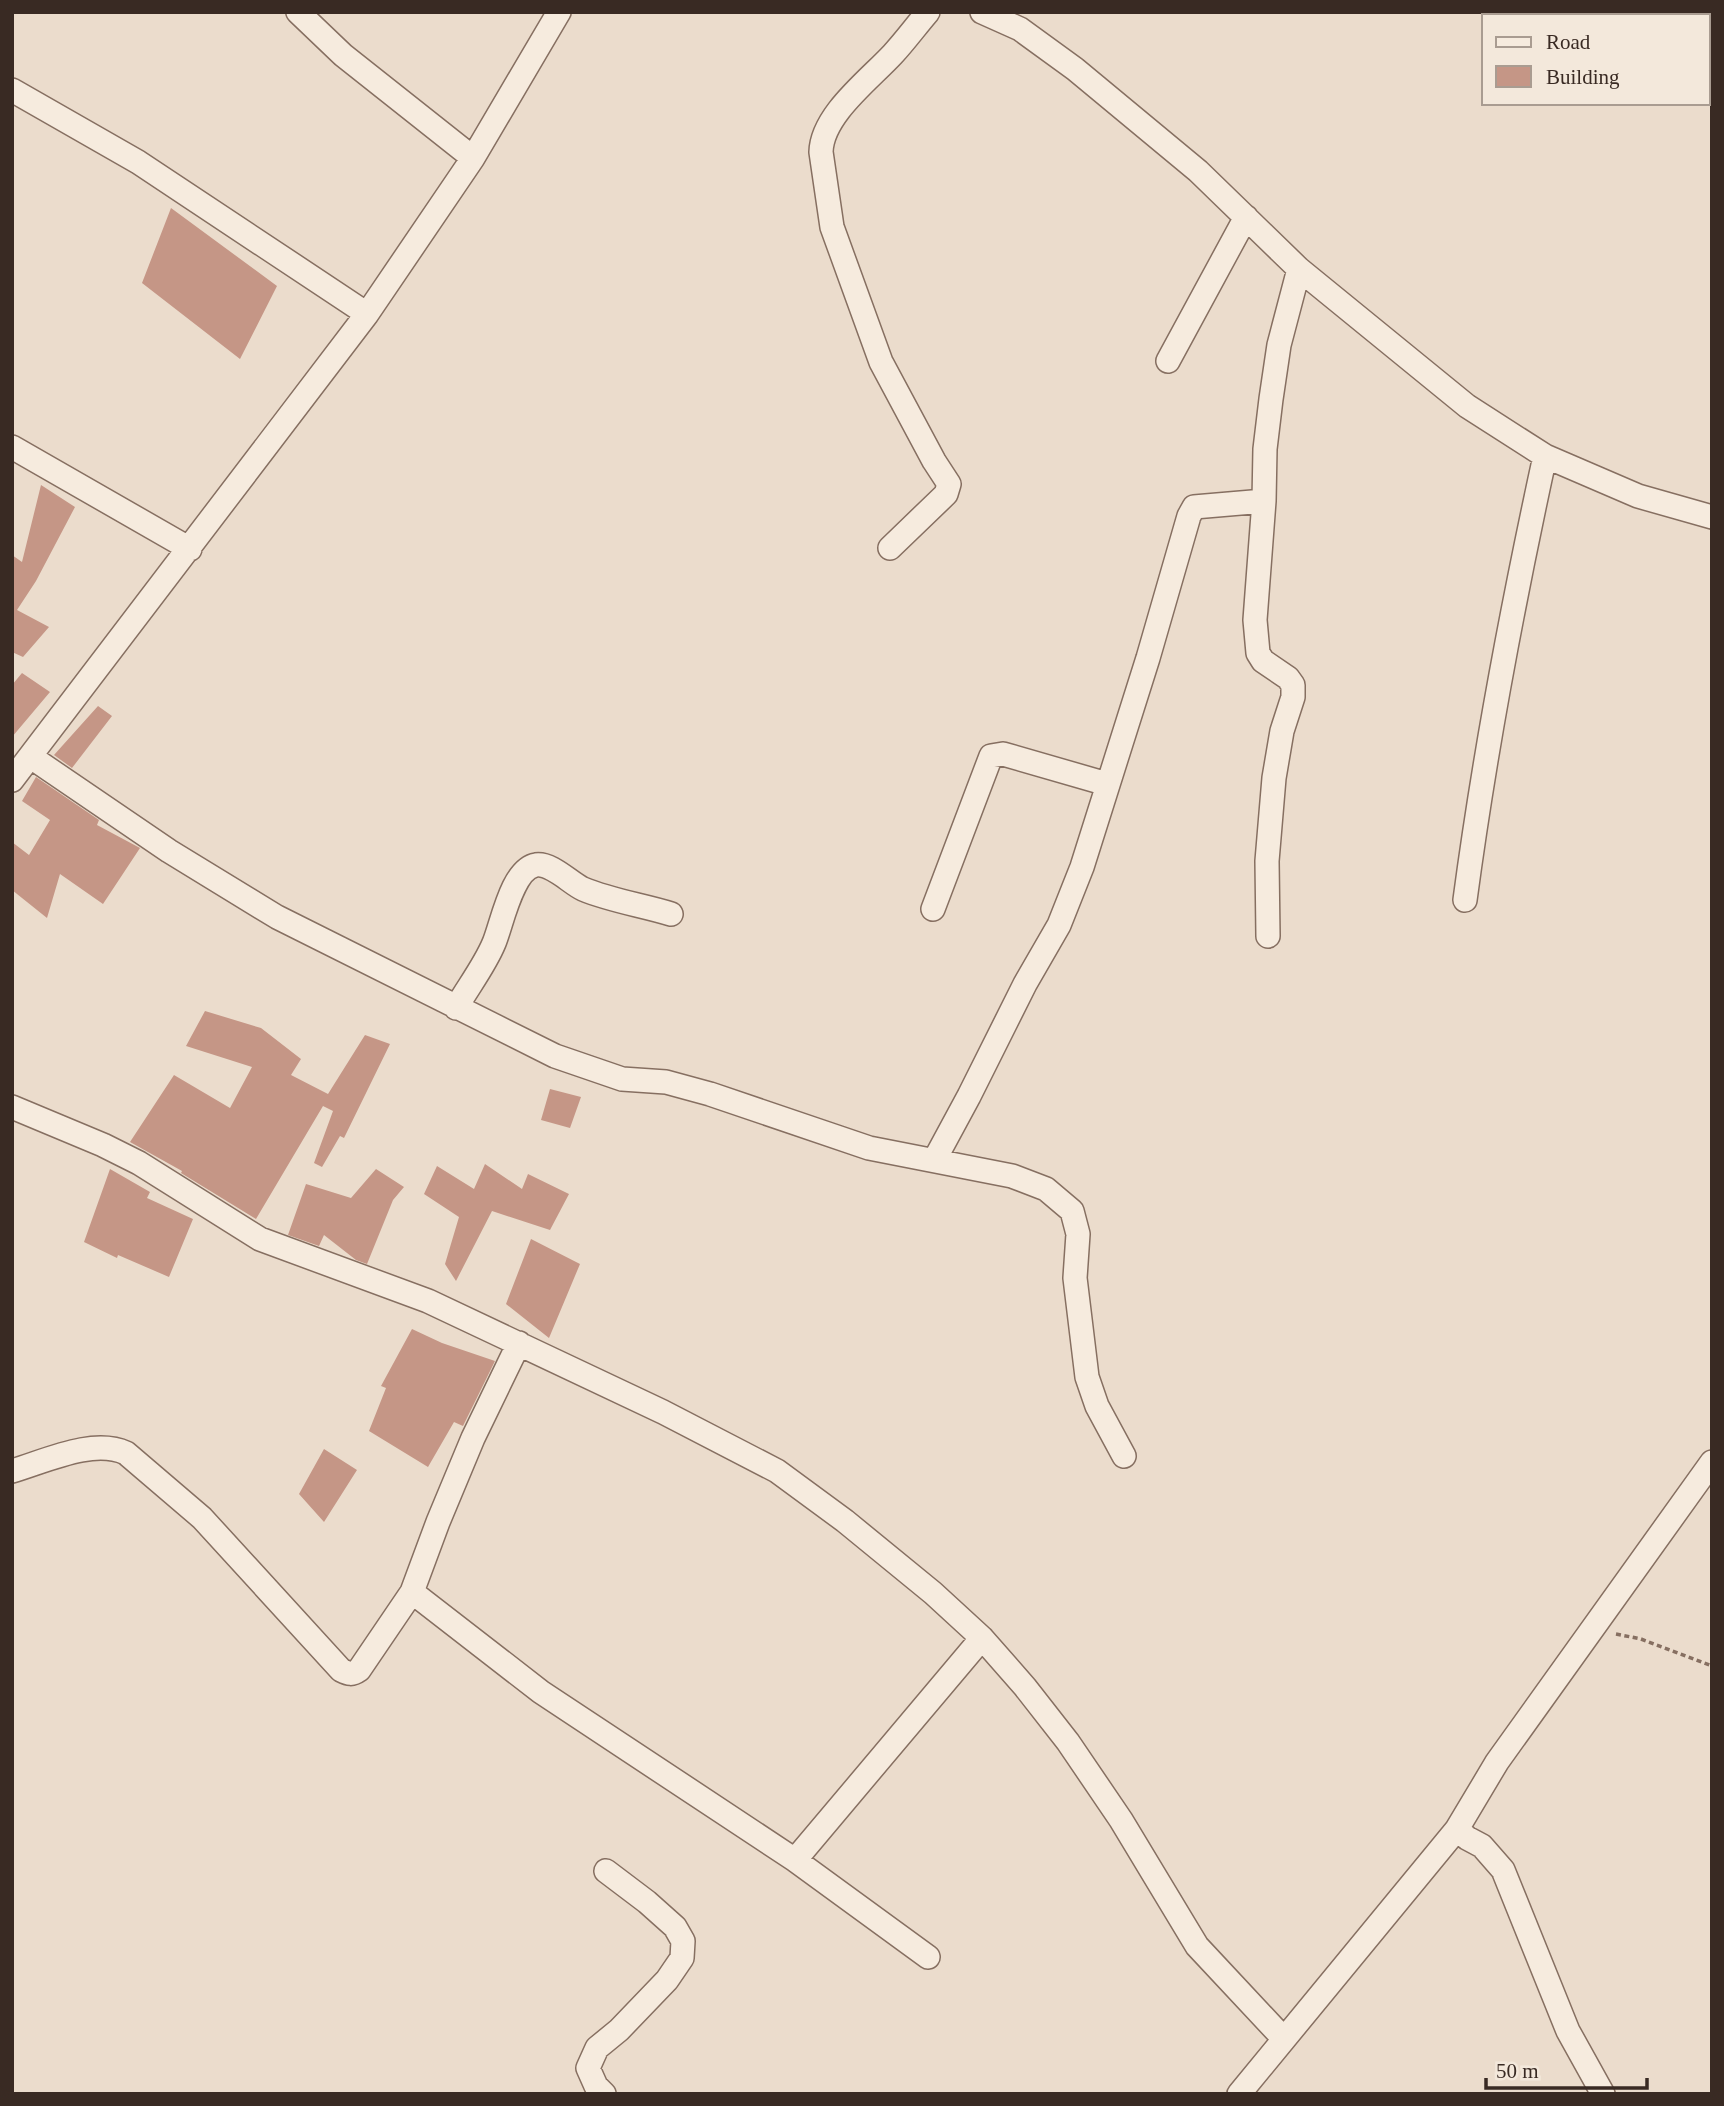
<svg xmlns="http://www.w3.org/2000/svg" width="1724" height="2106" font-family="'Times New Roman',serif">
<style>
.building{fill:#c59686}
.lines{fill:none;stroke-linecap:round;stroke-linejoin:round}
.street-casing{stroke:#866f61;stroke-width:26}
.path{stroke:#866f61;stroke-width:3.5;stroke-dasharray:5 3.5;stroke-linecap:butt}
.street{stroke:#f6ebde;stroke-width:23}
</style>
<rect width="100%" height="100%" fill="#ebdccc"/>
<path class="building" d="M171,208L277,286L240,359L142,283Z
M41,485L75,507L36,581L17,610L49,627L23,657L12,652V555L22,562Z
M22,673L50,692L12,737V685Z
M98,706L112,716L72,768L54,755Z
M36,777L99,820L97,825L140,848L103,904L60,874L47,918L12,890V842L29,855L50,820L22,801Z
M205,1011L261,1028L301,1059L291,1075L328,1094L365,1035L390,1044L344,1138L340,1136L322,1167L314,1163L333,1111L323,1106L256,1219L181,1173L182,1171L130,1142L174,1075L230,1108L252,1067L186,1046Z
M550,1089L581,1097L570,1128L541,1120Z
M485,1164L522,1189L528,1174L569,1194L550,1230L492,1211L456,1281L445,1264L459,1217L424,1194L437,1166L474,1189Z
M110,1169L150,1192L147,1198L193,1219L169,1277L118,1255L117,1258L84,1242Z
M376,1169L404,1187L393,1200L367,1264L356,1260L324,1235L319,1246L288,1235L306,1184L351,1198Z
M531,1239L580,1264L549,1338L506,1304Z
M412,1329L442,1343L495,1361L463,1426L454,1422L428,1467L369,1431L386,1388L381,1386Z
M324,1449L357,1470L324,1522L299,1494Z"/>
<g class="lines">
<defs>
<path id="street" d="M298,12L343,55L473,158
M982,12L1020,29L1075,69L1198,171L1299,269L1467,406L1545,456L1638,496L1712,517
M12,90L138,162L367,314
M1168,361L1246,217
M12,447L190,549
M890,548L946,494L949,484L934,461L881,362L832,227L821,152C822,115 869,80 893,54C905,41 916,26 928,12
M31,757L169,851L277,917L555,1056L622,1079L666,1082L710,1094L869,1148L1012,1176L1046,1189L1072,1211L1078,1234L1075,1278L1087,1377L1097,1406L1124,1456
M12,780L367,314L473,158L559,12
M1465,900C1485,750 1513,603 1545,456
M933,909L991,756L1003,754L1107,784
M1268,936L1267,861L1274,778L1282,731L1293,697V685L1288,678L1263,661L1258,653L1255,620L1264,501L1265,449L1271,399L1279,345L1299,269
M456,1008C468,987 485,965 494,943C502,924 512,869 536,865C552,863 570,883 583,889C612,901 642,905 671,914
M12,1107L103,1145L139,1163L260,1239L428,1301L663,1412L777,1471L845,1521L933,1593L982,1638L1025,1687L1068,1742L1121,1820L1197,1946L1283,2038
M935,1159L969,1096L1025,984L1059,925L1082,867L1148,658L1189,516L1194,507L1264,501
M12,1471C46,1461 93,1438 126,1453L202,1518L341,1670C349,1674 352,1675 359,1670L412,1592L438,1522L473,1438L519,1343
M412,1592L541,1692L795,1860L928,1957
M1457,1829L1467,1838L1482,1846L1503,1870L1568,2031L1603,2094
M795,1860L982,1638
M604,2094L596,2086L588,2068L597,2048L619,2030L667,1980L682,1958L683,1941L675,1927L647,1902L606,1871
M1239,2094L1457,1829L1497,1762L1712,1462"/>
</defs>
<use href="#street" class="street-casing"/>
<path class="path" d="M1616,1634L1641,1639L1712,1666"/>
<use href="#street" class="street"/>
</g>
<rect width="1724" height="2106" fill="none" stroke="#392a23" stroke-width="28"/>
<rect x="1482" y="14" width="228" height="91" fill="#f3e8db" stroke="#a99c91" stroke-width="2"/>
<rect x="1496" y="37" width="35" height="10" fill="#f6ebde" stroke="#a99c91" stroke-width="2"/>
<text x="1546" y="49" font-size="21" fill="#392a23">Road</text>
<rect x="1496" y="66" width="35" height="21" fill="#c59686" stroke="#a99c91" stroke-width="2"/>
<text x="1546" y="84" font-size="21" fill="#392a23">Building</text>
<path d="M1486 2078v10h161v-10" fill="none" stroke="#392a23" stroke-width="3.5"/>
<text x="1496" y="2078" font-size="21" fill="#392a23" stroke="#f3e8db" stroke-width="5" paint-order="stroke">50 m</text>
</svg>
